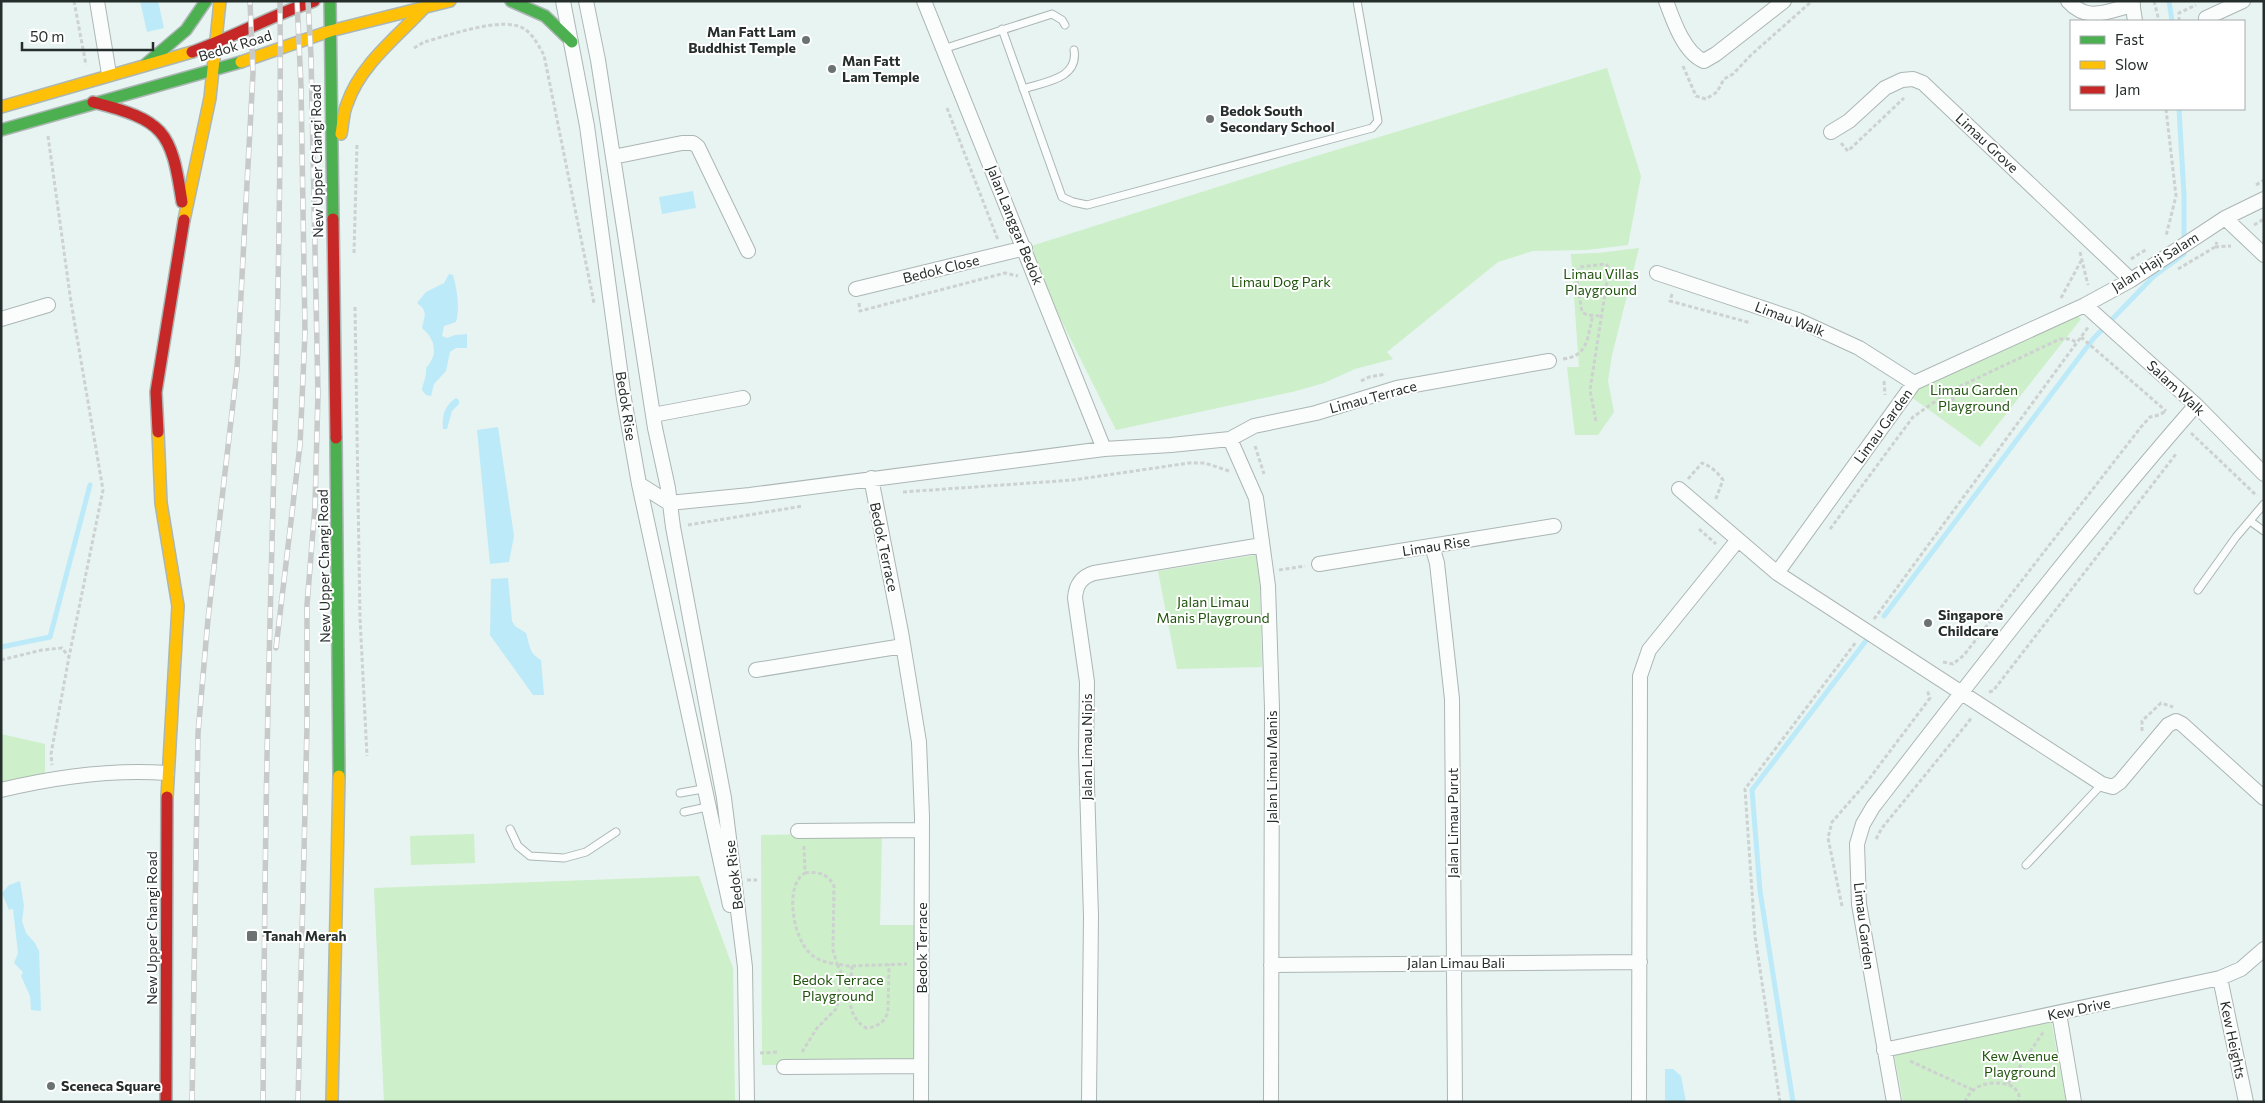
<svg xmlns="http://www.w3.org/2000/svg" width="2265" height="1103" font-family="Commissioner,sans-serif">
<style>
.green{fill:#cdefc9}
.water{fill:#bdeaf9}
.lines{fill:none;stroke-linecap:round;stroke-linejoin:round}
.stream{stroke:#bdeaf9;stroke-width:5}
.lane-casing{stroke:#acb6b4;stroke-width:9}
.street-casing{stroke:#acb6b4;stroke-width:16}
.fast-casing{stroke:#acb6b4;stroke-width:14}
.slow-casing{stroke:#acb6b4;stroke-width:14}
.jam-casing{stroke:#acb6b4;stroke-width:14}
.path{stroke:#cdd2d1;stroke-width:3;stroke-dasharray:4 2.5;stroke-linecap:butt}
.lane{stroke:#fbfdfd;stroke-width:7}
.street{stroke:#fbfdfd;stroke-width:14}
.fast{stroke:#4caf50;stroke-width:11}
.slow{stroke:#ffc107;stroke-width:11}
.jam{stroke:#c62828;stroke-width:11}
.rail-casing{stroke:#c7cac9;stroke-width:5.5}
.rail{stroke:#fff;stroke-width:4;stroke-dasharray:11;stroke-linecap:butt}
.poi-dot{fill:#6a7371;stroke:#fff;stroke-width:2}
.labels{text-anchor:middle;stroke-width:4;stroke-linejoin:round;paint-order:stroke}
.poi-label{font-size:14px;font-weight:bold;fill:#262e2c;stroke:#fff;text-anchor:start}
.street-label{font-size:14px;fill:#262e2c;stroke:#fff}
.park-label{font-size:14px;fill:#20540d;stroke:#fff}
</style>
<rect width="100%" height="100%" fill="#e7f4f1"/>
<path class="green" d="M1607,68L1641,176L1628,245L1587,250L1533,251L1498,262L1387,352L1393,359L1355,369L1324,383L1296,391L1116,430L1025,248L1290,164Z
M1639,248L1612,355L1608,381L1614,412L1598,435H1575L1567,367H1579L1571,254L1598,253Z
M2073,313L2081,319L1980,447L1910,396L1920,384Z
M1256,555L1260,587L1262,667L1177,669L1158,571Z
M1,734L45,744V776L1,785Z
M882,833L880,925H919L918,1063L762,1065L761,835Z
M474,834L475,863L411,865L410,836Z
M699,876L733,968L735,1102H384L374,888Z
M2051,1020L2066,1102H1903L1892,1043Z"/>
<path class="water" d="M140,1H158L164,28L147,32Z
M693,191L696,208L662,214L659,197Z
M449,274L453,275C457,289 460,308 456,322L444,326L442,336L447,338L455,335L467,334V348H456L450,352L446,371L434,384L431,396L426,395L422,390C423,382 427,377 426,368C439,354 435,339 422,328C424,316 429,312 417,303L426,292L444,283Z
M456,398L459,400V404L452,411L447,429H443C442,415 444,406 456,398Z
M498,427L514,536L509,562L490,564L477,430Z
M508,578L512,621L515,626L526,633C530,646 529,653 541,660L544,695H533L490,635L491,579Z
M20,881L24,906L22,921L26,933L35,943L39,951L41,1011L31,1010L30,996L21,976L23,972L14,963L18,953L13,909L9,910L2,893L9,885Z
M1665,1069H1673L1681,1076L1686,1102H1665Z"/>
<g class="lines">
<path class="stream" d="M2169,1L2172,21
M1884,616L2093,339L2154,276L2184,254V195L2179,109
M1,647L50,637L90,485
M1793,1102L1760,891L1752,790L1868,638"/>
<defs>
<path id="lane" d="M1002,29L1062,197L1073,202L1087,205L1372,128L1378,121L1357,1
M943,49L1052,14L1062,20L1065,25
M1023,89C1044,82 1079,79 1074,50
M2250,521L2264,531
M2198,590L2236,537L2264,504
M680,793L703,789
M684,812L707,807
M510,829L518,846L530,856L564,858L586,852L616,832
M2026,865L2102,784"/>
<path id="street" d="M97,1L109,74
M563,1L587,126L624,399L639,484L730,905
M586,1L598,60L655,428L668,488L673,527L724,798L745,967L747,1102
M924,1L1104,449
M1666,1C1673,20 1684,53 1704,61L1716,54L1784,1
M2068,1C2088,23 2107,11 2133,5
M2132,1L2135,21
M2206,18L2243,1
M1831,132L1849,121L1885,88L1902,80L1913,79L1923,83L2131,280
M613,157L682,143H693L698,147L748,251
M2225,218L2264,255
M1657,273L1798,320L1859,348L1914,383
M856,289L1025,248
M2085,305L2196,405L2264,474
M1,319L48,305
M653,415L743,398
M1230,439L1256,498L1268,586L1272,708L1271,1102
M871,478L901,632L919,742L922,817L921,1102
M639,484L669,503L750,495L1104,449L1171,445L1230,439L1254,426L1316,413L1397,388L1549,361
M1679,489L1777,573L2102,784L2113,787L2120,782L2168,725L2176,721L2182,724L2264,798
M1432,546L1437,563L1452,699L1455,1102
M1319,564L1554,526
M1777,573L1914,383L2085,305L2131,280L2225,218L2264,199
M756,670L903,646
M1,790C55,777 111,769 167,773
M798,831L922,830
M1271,965L1640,962
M2220,978L2246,1102
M2059,1013L2074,1102
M1884,1050L2220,978L2241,969L2264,949
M784,1067L921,1066
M1089,1102L1091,916L1086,752L1087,682L1075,598C1076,585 1081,577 1094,573L1262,545
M1639,1102L1640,676L1649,650L1737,541
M1894,1102L1859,904L1857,844L1863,824L1873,807C1978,671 2083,534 2196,405"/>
<path id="fast" d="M330,1L333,219
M511,1L545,16L572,42
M146,64L186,30L206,1
M1,130L241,62
M336,438L339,776"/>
<path id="slow" d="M241,62L330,31L450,1
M1,107L192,52
M341,134C343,124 343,113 347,104C360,65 397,37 424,8
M184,220L210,98L220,1
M158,432L161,503L178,606L167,797
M332,1102L339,776"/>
<path id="jam" d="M192,52C234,37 272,15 314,1
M93,102C164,121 171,129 182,202
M333,219L336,438
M158,432L156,392L184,220
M166,1102L167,797"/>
</defs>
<use href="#lane" class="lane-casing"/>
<use href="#street" class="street-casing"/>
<use href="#fast" class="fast-casing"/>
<use href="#slow" class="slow-casing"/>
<use href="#jam" class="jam-casing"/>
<path class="path" d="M74,1L86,65
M2154,1L2159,21
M2179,21V13L2196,5
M414,48L424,42C448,36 506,14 526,30C534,36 539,47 544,55L594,303
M1683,66L1696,96L1706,99L1717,92L1724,79L1733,74L1751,55L1812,1
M947,108L998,240
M2166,109L2176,196L2166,236
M48,136L71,302L103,490L69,657
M1841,143L1848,151L1904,98
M2256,185L2264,180
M2254,225L2264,219
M2215,247L2231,246
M2080,252L2088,285
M354,253L357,144
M2131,259L2147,249
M2178,269L2215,247L2217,242
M1672,294L1670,301L1751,323
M2061,298L2081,261
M859,303L860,311L1005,273L1018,276
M355,307L360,618L367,756
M2081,337L2166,411
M1563,359C1589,356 1587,337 1593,315
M1361,381L1369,377L1386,374
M1884,381L1885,395
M1950,391L1955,404
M1596,421L1590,390L1609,268L1606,264L1580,267L1576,276L1582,312L1587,315L1601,316
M2191,433L2257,496
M1255,446L1264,474
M1688,479L1702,463C1711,466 1718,473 1723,480L1715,501
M903,492L1073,480L1189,463H1205L1229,471
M688,525L803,506
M1699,529L1716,544
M1830,529L1913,417L1950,391L2060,339H2071L2077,343
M1279,570L1305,566
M1874,619L2089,326
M1,660L42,650L62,648L69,657L51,754L52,765
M1943,662L1953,664L1964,655L2141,427L2150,417L2159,415L2166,411
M1989,692L1993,691L2176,454
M2142,731V721L2161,703L2173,707
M1876,839L1882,828L1970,720V716
M804,846L805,873
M805,873C818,871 828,874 834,886L833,950L837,964C827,963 816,960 809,952C793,937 784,885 805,873Z
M747,880H757
M1842,906L1828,838L1832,822L1866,783L1930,698L1927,690
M852,966C851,988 843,1014 866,1028C877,1027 884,1023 888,1012L889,964
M802,1052L817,1028L837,1008L841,972L837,964L849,966L907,964
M760,1053L779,1052
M1910,1061L1973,1090
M2008,1084L2044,1031
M1780,1102L1755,936L1745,789L1856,642
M1965,1102C1972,1082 1997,1079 2014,1087L2019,1095L2018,1102"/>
<use href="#lane" class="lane"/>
<use href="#street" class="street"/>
<use href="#fast" class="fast"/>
<use href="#slow" class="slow"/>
<use href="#jam" class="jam"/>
<defs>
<path id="rail" d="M276,648L300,445L305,332L301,86L297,1
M192,1102L198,733L208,619L237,369L253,73L250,1
M263,1102C264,971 265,840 268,709C273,473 282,237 280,1
M298,1102L307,726V605L315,506L318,394L311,56L308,1"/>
</defs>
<use href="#rail" class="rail-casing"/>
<use href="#rail" class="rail"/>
</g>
<g class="poi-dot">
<circle cx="806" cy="40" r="5"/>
<circle cx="832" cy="69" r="5"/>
<circle cx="1210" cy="119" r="5"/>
<circle cx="1928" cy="623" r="5"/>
<rect x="246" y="930" width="12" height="12" rx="2.5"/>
<circle cx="51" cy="1086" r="5"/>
</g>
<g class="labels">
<g class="poi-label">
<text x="796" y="37" text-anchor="end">Man Fatt Lam<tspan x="796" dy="16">Buddhist Temple</tspan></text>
<text x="842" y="66">Man Fatt<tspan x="842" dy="16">Lam Temple</tspan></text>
<text x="1220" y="116">Bedok South<tspan x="1220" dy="16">Secondary School</tspan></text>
<text x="1938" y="620">Singapore<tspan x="1938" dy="16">Childcare</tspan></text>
<text x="263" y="941">Tanah Merah</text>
<text x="61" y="1091">Sceneca Square</text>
</g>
<g class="street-label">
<text transform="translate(235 46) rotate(-17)" y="5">Bedok Road</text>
<text transform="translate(1987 143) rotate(43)" y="5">Limau Grove</text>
<text transform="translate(317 161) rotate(-91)" y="5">New Upper Changi Road</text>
<text transform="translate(1015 225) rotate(68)" y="5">Jalan Langgar Bedok</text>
<text transform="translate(2155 262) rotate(-32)" y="5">Jalan Haji Salam</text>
<text transform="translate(941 269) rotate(-14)" y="5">Bedok Close</text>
<text transform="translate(1790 319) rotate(21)" y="5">Limau Walk</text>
<text transform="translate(2176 388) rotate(43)" y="5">Salam Walk</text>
<text transform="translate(1373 397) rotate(-15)" y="5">Limau Terrace</text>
<text transform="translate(626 406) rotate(81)" y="5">Bedok Rise</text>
<text transform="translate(1883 426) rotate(-54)" y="5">Limau Garden</text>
<text transform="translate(1436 546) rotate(-9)" y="5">Limau Rise</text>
<text transform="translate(884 547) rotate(78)" y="5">Bedok Terrace</text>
<text transform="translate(324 566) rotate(-91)" y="5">New Upper Changi Road</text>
<text transform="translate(1087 747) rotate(-90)" y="5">Jalan Limau Nipis</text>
<text transform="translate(1272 767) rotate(-90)" y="5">Jalan Limau Manis</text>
<text transform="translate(1453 823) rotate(-90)" y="5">Jalan Limau Purut</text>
<text transform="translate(734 875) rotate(-97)" y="5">Bedok Rise</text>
<text transform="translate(1864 926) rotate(83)" y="5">Limau Garden</text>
<text transform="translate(152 928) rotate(-90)" y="5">New Upper Changi Road</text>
<text transform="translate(922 948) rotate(-90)" y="5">Bedok Terrace</text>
<text x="1456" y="968">Jalan Limau Bali</text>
<text transform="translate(2079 1009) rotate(-12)" y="5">Kew Drive</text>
<text transform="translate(2233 1040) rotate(78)" y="5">Kew Heights</text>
</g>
<g class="park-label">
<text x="1601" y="279">Limau Villas<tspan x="1601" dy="16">Playground</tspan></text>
<text x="1281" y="287">Limau Dog Park</text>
<text x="1974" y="395">Limau Garden<tspan x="1974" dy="16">Playground</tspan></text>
<text x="1213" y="607">Jalan Limau<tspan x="1213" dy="16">Manis Playground</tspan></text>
<text x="838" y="985">Bedok Terrace<tspan x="838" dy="16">Playground</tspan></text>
<text x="2020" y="1061">Kew Avenue<tspan x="2020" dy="16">Playground</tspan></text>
</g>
</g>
<rect width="2265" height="1103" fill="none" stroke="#262e2c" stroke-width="5"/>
<rect x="2070" y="20" width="175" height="90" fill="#ffffff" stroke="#a8abab"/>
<rect x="2080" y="36" width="25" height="8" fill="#4caf50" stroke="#a8abab"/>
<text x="2115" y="45" font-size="15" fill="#262e2c">Fast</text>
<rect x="2080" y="61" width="25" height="8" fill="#ffc107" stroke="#a8abab"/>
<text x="2115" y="70" font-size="15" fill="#262e2c">Slow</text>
<rect x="2080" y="86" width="25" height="8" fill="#c62828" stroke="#a8abab"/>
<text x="2115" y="95" font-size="15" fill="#262e2c">Jam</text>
<path d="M22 42v8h131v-8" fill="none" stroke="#262e2c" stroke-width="2.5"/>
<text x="30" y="42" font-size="15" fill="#262e2c" stroke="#ffffff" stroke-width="4" paint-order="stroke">50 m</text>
</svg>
